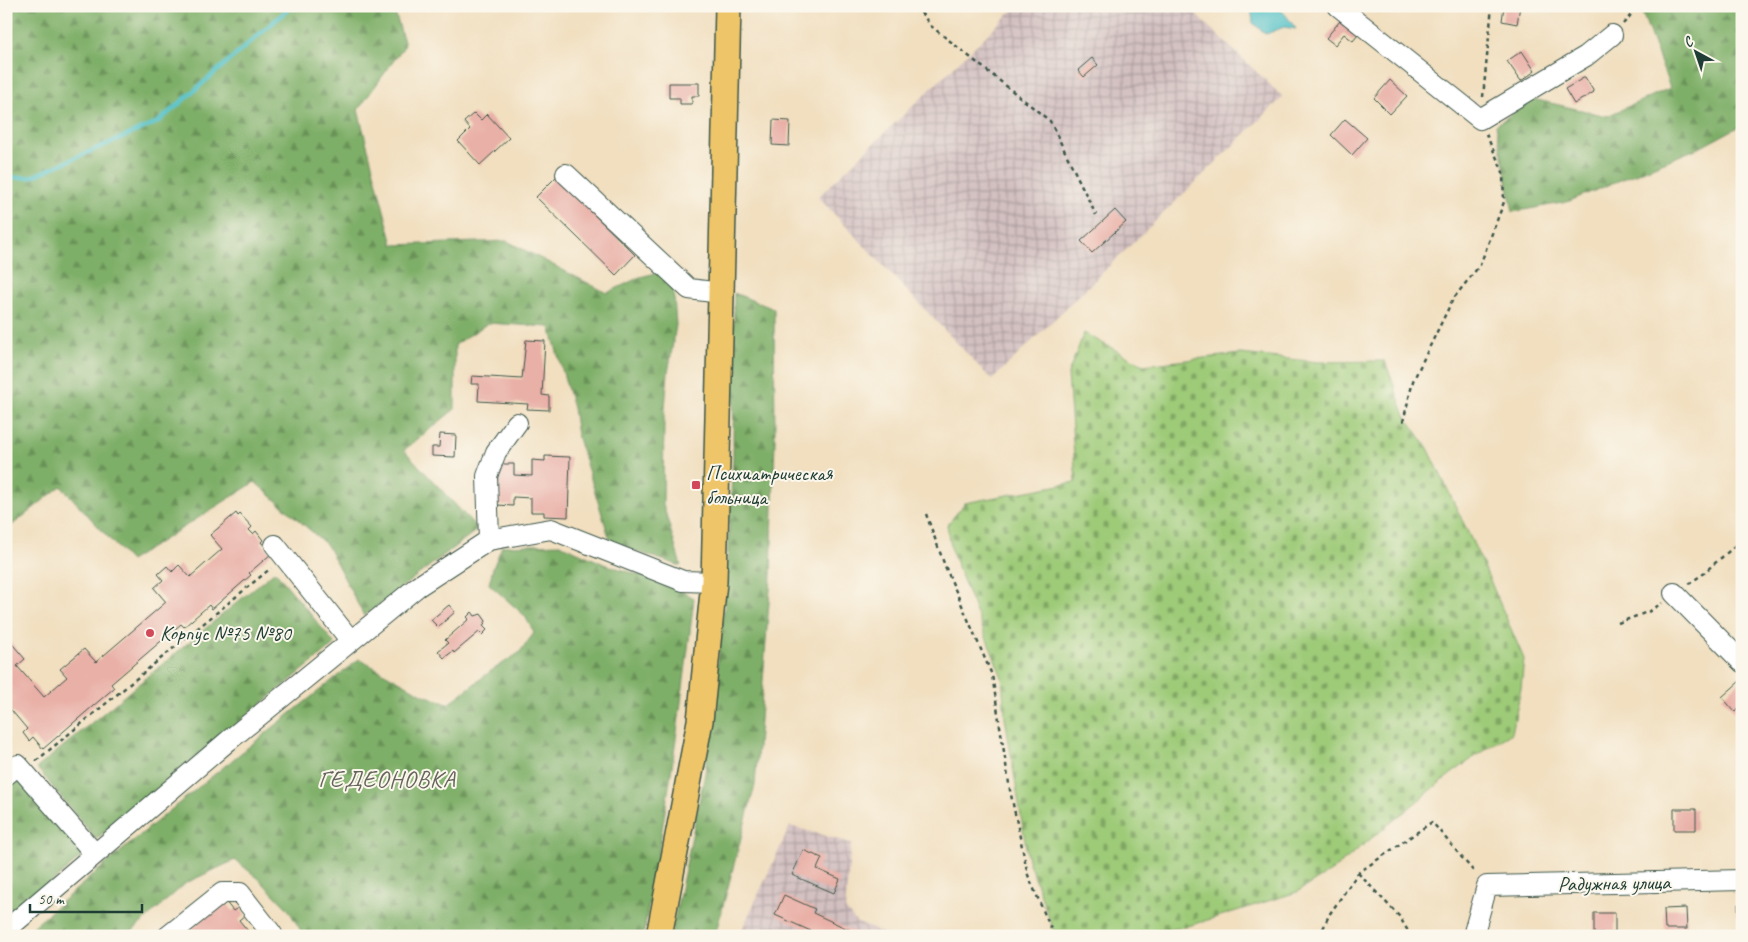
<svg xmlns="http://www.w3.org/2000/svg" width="1748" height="942" font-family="Caveat,sans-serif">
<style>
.industrial{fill:url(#industrial-grid)}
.forest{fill:url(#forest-firs);stroke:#4e764e}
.cemetery{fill:url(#cemetery-stones);stroke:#5e8456}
.water{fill:#53c1c7;stroke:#397f7e}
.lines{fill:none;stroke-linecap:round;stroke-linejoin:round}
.stream{stroke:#53c1c7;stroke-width:4.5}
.building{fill:#e9b0a7}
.minor-casing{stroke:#3e5549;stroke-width:22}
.major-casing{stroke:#3e5549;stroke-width:28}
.path{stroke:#3e5549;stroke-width:2.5;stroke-dasharray:4 4;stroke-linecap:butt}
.minor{stroke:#fff;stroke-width:20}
.major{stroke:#eec569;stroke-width:25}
.poi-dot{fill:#d1495b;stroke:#fbf7ec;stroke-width:2}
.labels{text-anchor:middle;stroke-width:4;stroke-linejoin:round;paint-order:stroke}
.poi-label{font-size:21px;fill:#1f3d34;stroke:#fbf7ec;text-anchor:start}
.street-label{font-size:21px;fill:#1f3d34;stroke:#fbf7ec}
.quarter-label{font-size:24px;letter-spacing:1px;fill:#66655c;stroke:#fbf7ec}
</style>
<defs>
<pattern id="industrial-grid" width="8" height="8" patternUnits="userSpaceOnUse" patternTransform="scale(1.25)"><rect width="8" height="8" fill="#d2bfc0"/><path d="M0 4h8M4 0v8" fill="none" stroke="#aa9c9d"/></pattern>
<pattern id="forest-firs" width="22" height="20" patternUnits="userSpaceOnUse" patternTransform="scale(1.25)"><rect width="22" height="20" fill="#7eaf68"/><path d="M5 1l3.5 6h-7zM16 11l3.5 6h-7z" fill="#679056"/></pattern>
<pattern id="cemetery-stones" width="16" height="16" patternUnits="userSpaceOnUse" patternTransform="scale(1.25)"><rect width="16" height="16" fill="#9ecb78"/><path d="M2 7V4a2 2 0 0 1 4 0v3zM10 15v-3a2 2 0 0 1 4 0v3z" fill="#80a663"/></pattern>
</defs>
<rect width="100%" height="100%" fill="#fbf7ec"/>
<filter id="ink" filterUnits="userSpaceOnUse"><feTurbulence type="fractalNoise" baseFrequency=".02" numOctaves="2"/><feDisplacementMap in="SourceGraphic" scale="10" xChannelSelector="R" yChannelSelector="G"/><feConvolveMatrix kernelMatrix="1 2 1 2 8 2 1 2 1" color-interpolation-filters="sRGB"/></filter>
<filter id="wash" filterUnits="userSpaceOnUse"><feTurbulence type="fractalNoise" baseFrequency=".0096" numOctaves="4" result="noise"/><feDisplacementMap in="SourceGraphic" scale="20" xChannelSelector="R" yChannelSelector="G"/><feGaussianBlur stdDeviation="1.12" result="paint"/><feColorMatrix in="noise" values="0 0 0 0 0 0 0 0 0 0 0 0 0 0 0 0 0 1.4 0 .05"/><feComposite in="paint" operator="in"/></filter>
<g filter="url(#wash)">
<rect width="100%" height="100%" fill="#f1dfc0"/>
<path class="industrial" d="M1017,6H1187L1283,97L992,380L818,197Z
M790,826L851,843L845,909L856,922L890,936H739Z"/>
<path class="forest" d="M6,6H393L405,45L358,110L393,245L507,241L607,293L640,277L672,269L676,325L668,373L664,419L663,504L681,566L611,543L577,435L573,408L550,327L488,323L455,345V409L404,450L478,529L364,616L327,545L255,482L130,561L61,486L6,530Z
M1644,6H1742V125L1703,146L1567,202L1513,212L1496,125L1533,99L1607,116L1670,88L1642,12Z
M734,293L774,309L775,439L771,576L755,785L715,936H671L705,774L725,600L733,459Z
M560,544L604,564L671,585L694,598C681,711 665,824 643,936H304L288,909L258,878L235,860L186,883L127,936H23C131,839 246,749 359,659L424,695L448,704L491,671L519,653L534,633L525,616L489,584L493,568L502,546Z
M275,571L335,644L96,839L37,768Z
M15,777L87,852L6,921V784Z"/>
<path class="cemetery" d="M1084,333L1143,365L1240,354L1318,362L1385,361L1405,416L1428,448L1482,562L1524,659L1521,688L1512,733L1487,748L1451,774L1331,871L1297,892L1185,927L1120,936H1059L1054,932L1028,860L1005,717L1002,677L952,552L947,525L965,503L1076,482L1068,374Z"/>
<path class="water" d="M1251,6C1281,6 1278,4 1296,29L1284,27L1266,34L1253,23Z"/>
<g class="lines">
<path class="stream" d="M6,178L31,177L158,122L292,6"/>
</g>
<g id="blocks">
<path class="building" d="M1504,6H1520L1517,24L1502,21Z
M1340,21L1358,35L1353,41L1344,34L1335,45L1326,38Z
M1522,51L1535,71L1521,81L1507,61Z
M1092,58L1098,65L1084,77L1078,70Z
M1585,77L1594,92L1574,104L1565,89Z
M1390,80L1407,96L1390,114L1374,98Z
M669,83H699V96H692V104H680V98H669Z
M474,113L481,120L487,114L509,138L480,165L458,141L470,129L464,122Z
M1345,119L1367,138L1352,155L1331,135Z
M773,120L790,121L789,146L772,145Z
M556,177L635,255L616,275L536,197Z
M1115,210L1126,222L1092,253L1081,241Z
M526,340L545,341L542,395L549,396V410L527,409L528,404L478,401L479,384H471L472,376L522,379Z
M440,434L456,435L455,457L432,456V447H439Z
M545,456L570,457L568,517L544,516V512H531V498L513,497V506L497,505L498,464H514V475L532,476V460L545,461Z
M236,513L238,516L240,514L252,527L249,530L253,534L256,531L263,540L261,542L271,554L249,573L251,575L212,609L209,605L184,627L181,624L111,684L114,688L43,749L33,737L29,741L23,733L27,729L6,704V640L8,639L25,659L17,666L44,697L67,677L60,669L84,649L96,662L166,602L154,588L163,580L158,574L167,566L172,572L179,565L190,577L222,549L210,535Z
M449,605L455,612L438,627L431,620Z
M472,612L475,616L481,614L486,621L483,626L487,630L482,635L479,632L454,653L453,651L444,658L438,651L448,643L445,640L469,619L467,617Z
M1740,681L1742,706L1735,712L1722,697Z
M1674,809H1696V830H1674Z
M803,850L822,858L817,869L840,879L834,893L792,875Z
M784,895L815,909L813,913L863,936H822L775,915Z
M225,901L233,911L239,907L245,915L239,920L252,936H183Z
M1738,904H1742V924H1738Z
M1686,908L1687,929H1665L1664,909Z
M1594,913H1615V933L1594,934Z"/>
</g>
</g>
<g filter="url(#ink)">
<use href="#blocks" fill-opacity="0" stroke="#3e5549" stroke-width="1"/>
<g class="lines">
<defs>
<path id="minor" d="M1338,6L1480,119L1586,56L1612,35
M566,174L689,289L721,293
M489,540L487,476L496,452L517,423
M275,545L351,641
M1674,593L1742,662
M6,775L18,765L95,854
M6,930L228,741L351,641L417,587L489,540L551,529L683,581L714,582
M168,936L222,893H240L272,934
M1473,936L1487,886L1742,880"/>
<path id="major" d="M659,936L700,721L714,582L728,6"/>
</defs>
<use href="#minor" class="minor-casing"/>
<use href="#major" class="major-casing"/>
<path class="path" d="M916,6L931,26L1050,121L1096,215
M1623,24L1630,16L1635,6
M1483,97L1492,6
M1403,422L1413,381L1453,299L1480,265L1504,202L1503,172L1486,134
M926,514L945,566L992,675L1010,790L1028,875L1054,936
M1689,584L1700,576L1742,540
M1618,623L1650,611L1662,603
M36,761L271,568
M1358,873L1399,916L1411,936
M1320,936L1329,915L1358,873L1432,822L1475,873"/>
<use href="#minor" class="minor"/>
<use href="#major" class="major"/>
</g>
</g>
<g class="poi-dot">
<rect x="691" y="480" width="10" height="10" rx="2.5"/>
<circle cx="150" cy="633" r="5"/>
</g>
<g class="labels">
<g class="poi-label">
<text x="706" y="480">Психиатрическая<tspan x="706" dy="24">больница</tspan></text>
<text x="160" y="640">Корпус №75 №80</text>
</g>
<g class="street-label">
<text transform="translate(1614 883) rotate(-1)" y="7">Радужная улица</text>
</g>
<g class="quarter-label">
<text x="387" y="787">ГЕДЕОНОВКА</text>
</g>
</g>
<rect width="1748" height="942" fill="none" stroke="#fbf7ec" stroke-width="25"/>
<g transform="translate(1696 52) rotate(320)" stroke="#fbf7ec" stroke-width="4" paint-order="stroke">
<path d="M0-4L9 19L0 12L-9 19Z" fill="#1f3d34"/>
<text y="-8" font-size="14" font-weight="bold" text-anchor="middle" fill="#1f3d34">С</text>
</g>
<path d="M30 904v8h112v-8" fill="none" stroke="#1f3d34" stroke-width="2.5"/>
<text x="38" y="904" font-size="15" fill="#1f3d34" stroke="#fbf7ec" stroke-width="4" paint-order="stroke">50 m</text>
</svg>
